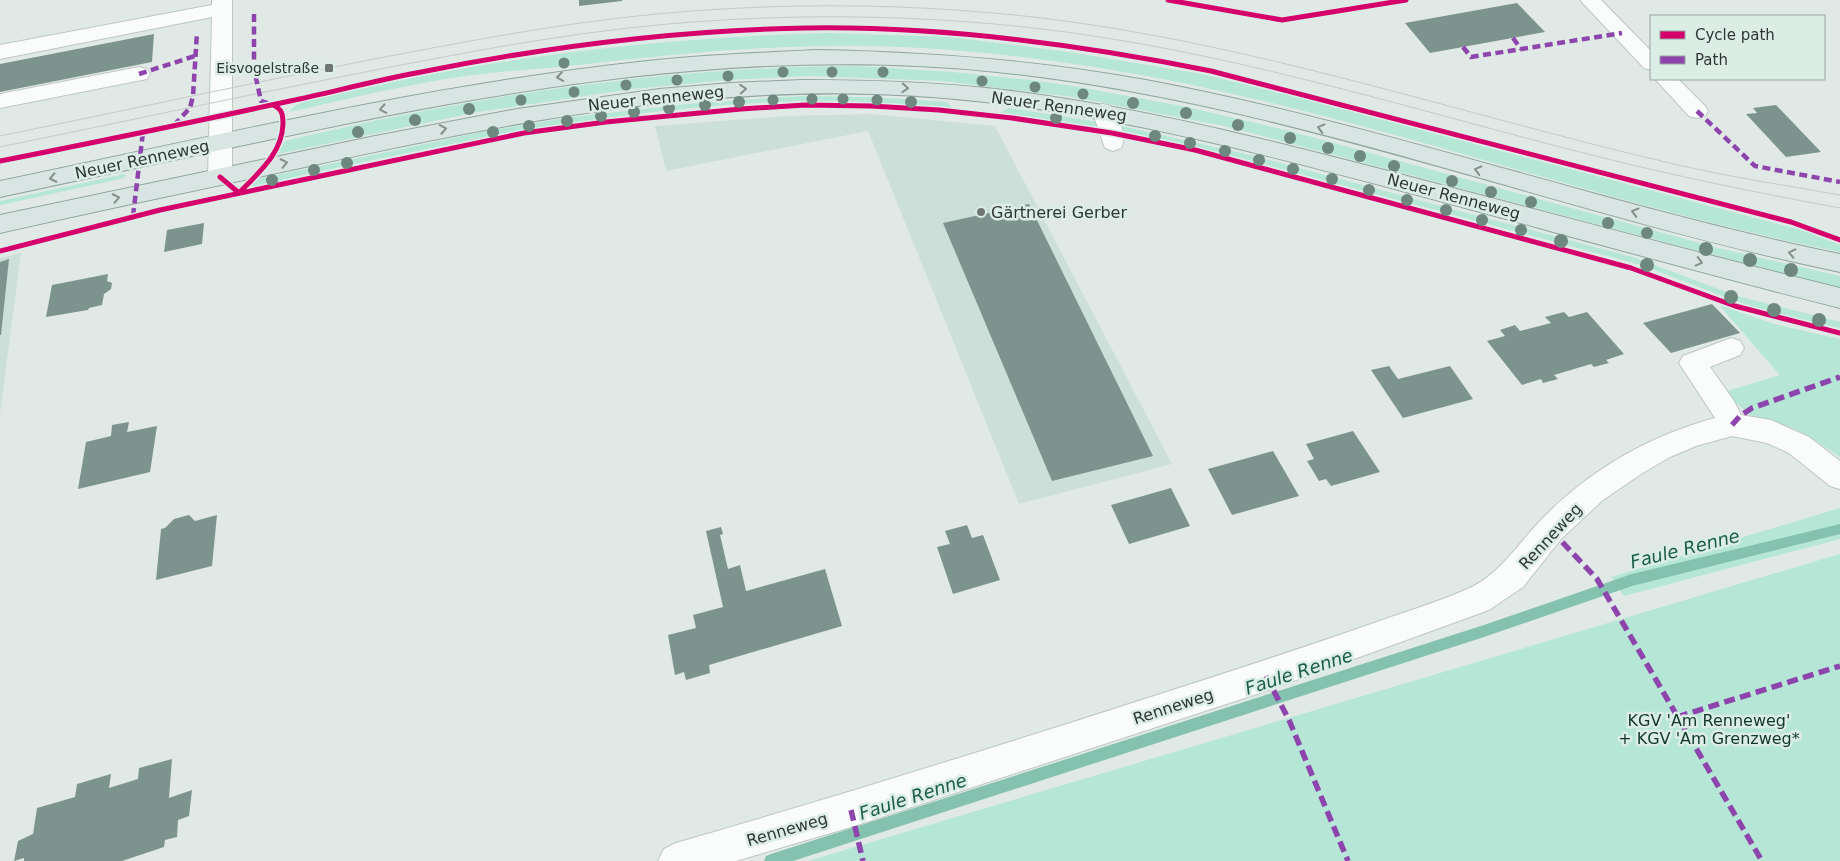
<svg xmlns="http://www.w3.org/2000/svg" width="1840" height="861" font-family="'DejaVu Sans',sans-serif">
<style>
.built{fill:#cddfd9}
.green{fill:#b5e6d6}
.lines{fill:none;stroke-linecap:round;stroke-linejoin:round}
.stream{fill:#84c2af;fill-rule:evenodd}
.building{fill:#7d948e}
.minor-casing{stroke:#bec6c3;stroke-width:2}
.major-casing{stroke:#8fa59f;stroke-width:2}
.minor{fill:#fafcfb;fill-rule:evenodd}
.major{fill:#d8e5e2;fill-rule:evenodd}
.tram{stroke:#c6cac8;stroke-width:1}
.quiet-far1{stroke:#8e44ad;stroke-width:4.5;stroke-dasharray:8 4.5;stroke-linecap:butt}
.quiet{stroke:#8e44ad;stroke-width:5.5;stroke-dasharray:11 5.5;stroke-linecap:butt}
.cycleway-casing{stroke:#dcede6;stroke-width:8}
.cycleway{stroke:#d6006c;stroke-width:5}
.tree{fill:#6e877f}
.oneway{stroke:#848e8b}
.poi-dot{fill:#6e7572;stroke:#dcede6;stroke-width:2}
.labels{text-anchor:middle;stroke-width:5;stroke-linejoin:round;paint-order:stroke}
.far-poi-label{font-size:14px;fill:#303634;stroke:#dcede6;text-anchor:end}
.street-label{font-size:16px;fill:#303634;stroke:#dcede6}
.poi-label{font-size:16px;fill:#303634;stroke:#dcede6;text-anchor:start}
.park-label{font-size:16px;fill:#10372c;stroke:#dcede6}
.water-label{font-size:18px;font-style:italic;fill:#1a5d4c;stroke:#dcede6}
</style>
<rect width="100%" height="100%" fill="#e0e9e5"/>
<path class="built" d="M871,114L995,126L1172,464L1019,504L868,131L666,171L655,126L787,116Z
M21,253L0,414V258Z"/>
<path class="green" d="M829,33L950,37L1069,52L1202,74L1297,97L1805,231L1840,245V252C1611,206 1392,124 1163,79C1068,61 969,48 871,46C773,44 676,54 578,65C529,70 478,72 429,82C382,90 335,102 289,112C298,98 335,94 352,91C508,55 668,37 829,33Z
M857,66L953,72L1030,80L1073,86L1187,107L1286,130L1718,248L1840,276V288L1224,126L1073,97L942,81L810,76L729,80L632,89L478,112L277,154L285,141C472,96 664,67 857,66Z
M803,96C851,96 899,98 947,102L952,108C902,104 851,100 801,101C612,107 433,146 249,187L258,179L487,131L573,117L697,103Z
M1009,108L1098,122L1103,129L999,113Z
M1122,126L1250,155L1636,258L1737,296L1840,322V328L1763,310L1717,294L1641,265L1222,153L1121,131Z
M125,174V178L0,205V201Z
M1719,305L1774,324L1840,339V457L1807,435L1790,427L1750,415L1724,392L1780,375Z
M1840,508V539L1624,596L1611,577Z
M1840,554V861H808Z"/>
<g class="lines">
<path class="stream" d="M1840,524V534L1632,586L1484,637L793,861H764L766,856L771,854L1484,625L1632,574Z"/>
</g>
<path class="building" d="M579,0H622V1L579,6Z
M1517,3L1545,32L1430,53L1405,23Z
M154,34L152,62L0,92V64Z
M1776,105L1800,130L1821,152L1786,157L1746,114L1757,113L1753,108Z
M1029,204L1153,456L1052,481L943,223Z
M204,223L202,244L164,252L167,230Z
M9,259L1,335H0V262Z
M108,274L107,281L112,283L111,289L104,294L102,305L89,308L88,310L46,317L52,285Z
M1712,304L1740,333L1671,353L1643,323Z
M1564,312L1569,317L1587,312L1624,354L1606,360L1609,363L1594,367L1591,364L1554,375L1558,379L1543,383L1541,379L1522,385L1487,341L1505,336L1500,330L1515,325L1520,331L1551,323L1545,317Z
M1389,366L1398,379L1450,366L1473,399L1403,418L1371,370Z
M129,422L127,432L157,426L150,472L78,489L86,442L111,436L112,425Z
M1353,431L1380,472L1331,486L1326,479L1319,481L1307,461L1314,459L1306,444Z
M1273,451L1299,496L1232,515L1208,469Z
M1171,488L1190,526L1129,544L1111,505Z
M189,515L195,521L217,515L212,566L156,580L161,529L165,528L174,519Z
M967,525L972,538L983,535L1000,580L953,594L937,547L950,544L945,531Z
M721,527L723,534L720,535L728,569L740,565L746,591L825,569L842,626L709,665L710,673L686,680L684,672L675,675L668,635L696,628L693,615L723,607L706,531Z
M172,759L169,798L192,790L189,816L178,820L177,837L165,840L164,847L122,861H24V858L14,861L18,841L33,834L37,808L75,797L77,784L111,774L109,788L138,779L139,768Z"/>
<g class="lines">
<defs>
<path id="minor" d="M212,0H232V177L228,183L220,185L212,183L208,177L212,17L0,59V45L212,5Z
M1580,0H1601L1651,51V70L1644,68Z
M139,67L147,69L150,74L147,79L0,108V94Z
M1655,79H1678L1705,106L1708,111L1705,116L1697,118L1689,116Z
M1103,104L1111,106C1118,117 1128,136 1121,148L1113,151L1105,148L1092,111L1095,106Z
M1731,338L1740,341L1744,348L1740,355L1710,367L1734,401L1741,415L1771,420L1809,437L1840,461V489L1830,486L1789,453L1767,443L1732,436L1696,446L1670,457L1641,474L1603,500L1561,539L1523,587L1489,610L1266,691L851,827L736,861H658L664,849L676,843C835,797 993,748 1151,697C1226,673 1300,649 1374,623C1404,612 1436,603 1465,590C1499,576 1516,546 1540,521C1588,471 1648,436 1715,418L1679,363L1683,356Z"/>
<path id="major" d="M816,50C929,52 1036,60 1146,80C1381,124 1606,206 1840,254V272C1557,213 1286,102 997,72C751,46 507,89 268,140C178,159 89,178 0,197V181C211,137 423,86 638,62C697,55 757,53 816,50Z
M802,80C870,80 937,82 1004,90C1142,107 1277,142 1411,177C1554,214 1697,253 1840,288V308C1693,271 1548,230 1402,191C1229,145 1054,99 874,94C682,88 492,126 305,167C203,189 101,210 0,233V215L375,136L517,109L659,89L730,83Z"/>
</defs>
<use href="#minor" class="minor-casing"/>
<use href="#major" class="major-casing"/>
<use href="#minor" class="minor"/>
<use href="#major" class="major"/>
<path class="tram" d="M0,136C123,111 246,84 369,60C464,42 560,23 657,14C784,2 914,3 1042,18C1257,44 1463,115 1674,164C1729,177 1784,185 1840,195
M0,147C117,123 233,98 350,75C452,55 553,35 657,25C785,13 914,14 1042,29C1220,50 1391,103 1564,148C1656,172 1747,191 1840,208"/>
<path class="quiet-far1" d="M254,14V69L261,101L270,104
M1513,38L1521,49
M1463,47L1471,57L1622,33
M139,74L195,56
M1697,111L1755,166L1840,182
M174,125L190,108L193,96L197,32
M133,216L143,132"/>
<path class="quiet" d="M1732,425L1740,416L1752,408L1840,377
M1551,530L1597,579L1762,861
M1266,676L1289,720L1348,861
M1677,717L1840,666
M851,810L863,861"/>
<defs>
<path id="cycleway" d="M1168,0L1282,20L1406,0
M0,161C97,142 193,122 290,101C332,92 374,81 416,73C545,47 676,30 807,28C943,26 1078,44 1211,71L1791,222L1840,240
M220,177L239,193C258,173 282,154 283,124C283,114 282,109 273,105
M0,251L160,210L524,133L606,122L741,109L805,105L871,106L939,110L1012,118L1112,133L1195,150L1631,268L1735,306L1840,333"/>
</defs>
<use href="#cycleway" class="cycleway-casing"/>
<use href="#cycleway" class="cycleway"/>
</g>
<g class="tree">
<circle cx="564" cy="63" r="5.5"/>
<circle cx="783" cy="72" r="5.5"/>
<circle cx="832" cy="72" r="5.5"/>
<circle cx="883" cy="72" r="5.5"/>
<circle cx="728" cy="76" r="5.5"/>
<circle cx="677" cy="80" r="5.5"/>
<circle cx="982" cy="81" r="5.5"/>
<circle cx="626" cy="85" r="5.5"/>
<circle cx="1035" cy="87" r="5.5"/>
<circle cx="574" cy="92" r="5.5"/>
<circle cx="1083" cy="94" r="5.5"/>
<circle cx="812" cy="99" r="5.5"/>
<circle cx="843" cy="99" r="5.5"/>
<circle cx="521" cy="100" r="5.5"/>
<circle cx="773" cy="100" r="5.5"/>
<circle cx="877" cy="100" r="5.5"/>
<circle cx="739" cy="102" r="6"/>
<circle cx="911" cy="102" r="6"/>
<circle cx="1133" cy="103" r="6"/>
<circle cx="705" cy="105" r="6"/>
<circle cx="669" cy="108" r="6"/>
<circle cx="469" cy="109" r="6"/>
<circle cx="634" cy="112" r="6"/>
<circle cx="1186" cy="113" r="6"/>
<circle cx="601" cy="116" r="6"/>
<circle cx="1056" cy="118" r="6"/>
<circle cx="415" cy="120" r="6"/>
<circle cx="567" cy="121" r="6"/>
<circle cx="1238" cy="125" r="6"/>
<circle cx="529" cy="126" r="6"/>
<circle cx="358" cy="132" r="6"/>
<circle cx="493" cy="132" r="6"/>
<circle cx="1155" cy="136" r="6"/>
<circle cx="1290" cy="138" r="6"/>
<circle cx="1190" cy="143" r="6"/>
<circle cx="1328" cy="148" r="6"/>
<circle cx="1225" cy="151" r="6"/>
<circle cx="1360" cy="156" r="6"/>
<circle cx="1259" cy="160" r="6"/>
<circle cx="347" cy="163" r="6"/>
<circle cx="1394" cy="166" r="6"/>
<circle cx="1293" cy="169" r="6"/>
<circle cx="314" cy="170" r="6"/>
<circle cx="1332" cy="179" r="6"/>
<circle cx="272" cy="180" r="6"/>
<circle cx="1452" cy="181" r="6"/>
<circle cx="1369" cy="190" r="6"/>
<circle cx="1491" cy="192" r="6"/>
<circle cx="1407" cy="200" r="6"/>
<circle cx="1531" cy="202" r="6"/>
<circle cx="1446" cy="210" r="6"/>
<circle cx="1482" cy="220" r="6"/>
<circle cx="1608" cy="223" r="6"/>
<circle cx="1521" cy="230" r="6"/>
<circle cx="1647" cy="233" r="6"/>
<circle cx="1561" cy="241" r="7"/>
<circle cx="1706" cy="249" r="7"/>
<circle cx="1750" cy="260" r="7"/>
<circle cx="1647" cy="265" r="7"/>
<circle cx="1791" cy="270" r="7"/>
<circle cx="1731" cy="297" r="7"/>
<circle cx="1774" cy="310" r="7"/>
<circle cx="1819" cy="320" r="7"/>
</g>
<defs><path id="oneway-chevron" d="M-2-3.5L2.5 0L-2 3.5" fill="none" stroke-width="1.6" stroke-linecap="round" stroke-linejoin="round" transform="scale(1.25)"/></defs>
<g class="oneway">
<use href="#oneway-chevron" transform="translate(560 77) rotate(172)"/>
<use href="#oneway-chevron" transform="translate(905 88) rotate(3)"/>
<use href="#oneway-chevron" transform="translate(743 89) rotate(-4)"/>
<use href="#oneway-chevron" transform="translate(383 109) rotate(169)"/>
<use href="#oneway-chevron" transform="translate(1321 128) rotate(-165)"/>
<use href="#oneway-chevron" transform="translate(443 129) rotate(-11)"/>
<use href="#oneway-chevron" transform="translate(284 163) rotate(-12)"/>
<use href="#oneway-chevron" transform="translate(1478 170) rotate(-165)"/>
<use href="#oneway-chevron" transform="translate(53 178) rotate(168)"/>
<use href="#oneway-chevron" transform="translate(116 198) rotate(-12)"/>
<use href="#oneway-chevron" transform="translate(1635 212) rotate(-165)"/>
<use href="#oneway-chevron" transform="translate(1792 253) rotate(-167)"/>
<use href="#oneway-chevron" transform="translate(1699 262) rotate(15)"/>
</g>
<g class="poi-dot">
<rect x="324" y="63" width="10" height="10" rx="2.5"/>
<circle cx="981" cy="212" r="5"/>
</g>
<g class="labels">
<g class="far-poi-label">
<text x="319" y="73">Eisvogelstraße</text>
</g>
<g class="street-label">
<text transform="translate(656 98) rotate(-6)" y="6">Neuer Renneweg</text>
<text transform="translate(1059 106) rotate(8)" y="6">Neuer Renneweg</text>
<text transform="translate(142 159) rotate(-12)" y="6">Neuer Renneweg</text>
<text transform="translate(1454 196) rotate(15)" y="6">Neuer Renneweg</text>
<text transform="translate(1550 536) rotate(-47)" y="6">Renneweg</text>
<text transform="translate(1173 706) rotate(-18)" y="6">Renneweg</text>
<text transform="translate(787 829) rotate(-16)" y="6">Renneweg</text>
</g>
<g class="poi-label">
<text x="991" y="218">Gärtnerei Gerber</text>
</g>
<g class="park-label">
<text x="1709" y="726">KGV 'Am Renneweg'<tspan x="1709" dy="18">+ KGV 'Am Grenzweg*</tspan></text>
</g>
<g class="water-label">
<text transform="translate(1685 549) rotate(-14)" y="6">Faule Renne</text>
<text transform="translate(1299 672) rotate(-18)" y="6">Faule Renne</text>
<text transform="translate(913 797) rotate(-18)" y="6">Faule Renne</text>
</g>
</g>
<rect x="1650" y="15" width="175" height="65" fill="#dcede6" stroke="#97a49f"/>
<rect x="1660" y="31" width="25" height="8" fill="#d6006c" stroke="#97a49f"/>
<text x="1695" y="40" font-size="15" fill="#303634">Cycle path</text>
<rect x="1660" y="56" width="25" height="8" fill="#8e44ad" stroke="#97a49f"/>
<text x="1695" y="65" font-size="15" fill="#303634">Path</text>
</svg>
